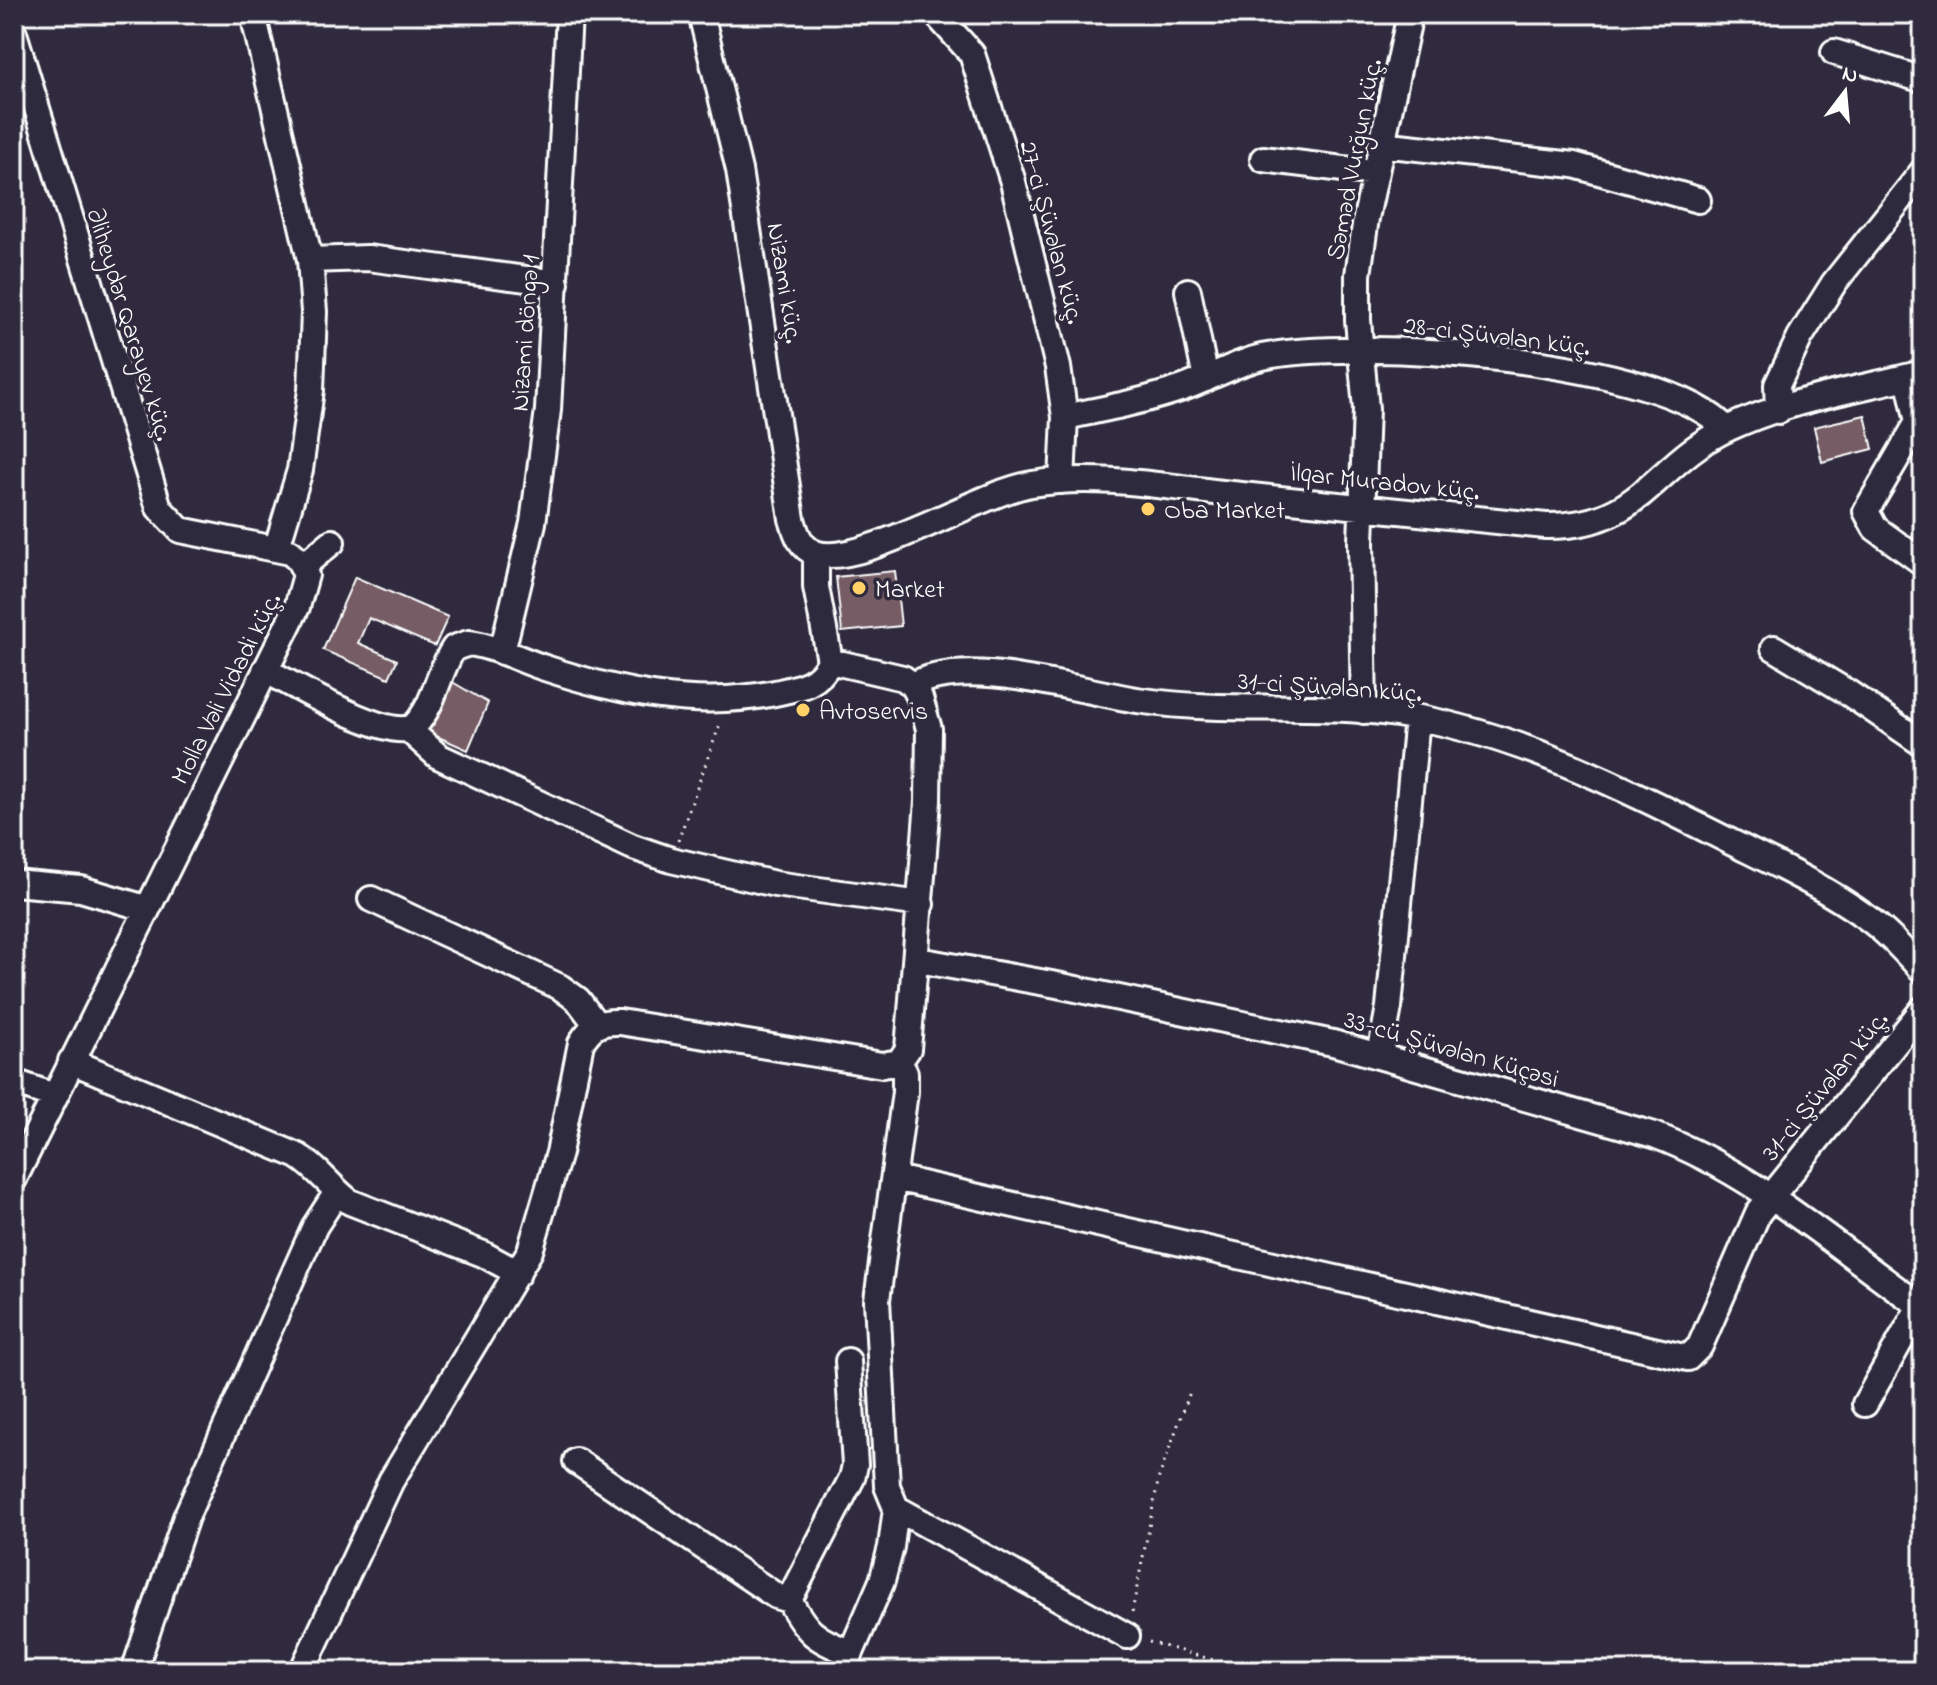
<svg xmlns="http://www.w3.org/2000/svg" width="1937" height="1685" font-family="'Indie Flower',sans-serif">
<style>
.building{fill:#745b65;stroke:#fff;stroke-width:2}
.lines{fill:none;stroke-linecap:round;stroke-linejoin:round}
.minor-casing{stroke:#fff;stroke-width:30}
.path{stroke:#fff;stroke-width:3;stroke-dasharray:2 6;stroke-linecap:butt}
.minor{stroke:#2f2a3d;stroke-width:24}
.poi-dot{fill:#ffd166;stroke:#2f2a3d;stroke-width:3}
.labels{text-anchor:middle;stroke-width:7;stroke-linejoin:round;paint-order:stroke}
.street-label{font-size:26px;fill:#fff;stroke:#2f2a3d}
.poi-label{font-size:26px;fill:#fff;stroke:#2f2a3d;text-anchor:start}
</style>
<rect width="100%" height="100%" fill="#2f2a3d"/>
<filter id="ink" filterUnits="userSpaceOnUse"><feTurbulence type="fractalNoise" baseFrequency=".0125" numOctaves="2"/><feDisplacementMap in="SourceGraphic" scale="16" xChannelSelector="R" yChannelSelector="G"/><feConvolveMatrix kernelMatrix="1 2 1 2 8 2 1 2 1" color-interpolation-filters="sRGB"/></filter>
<g filter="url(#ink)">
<path class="building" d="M1865,415L1873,449L1822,462L1814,427Z
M895,571L901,626L842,632L836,577Z
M355,577L448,617L435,646L369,618L358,643L397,660L389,678L323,650Z
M449,680L488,703L468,750L427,732Z"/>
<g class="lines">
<defs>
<path id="minor" d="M253,14L310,260L314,312L311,390L300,470L277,547
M701,14L739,170L792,519C796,533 800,547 815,553C859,569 977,493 1032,484C1097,473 1167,487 1232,494C1336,505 1441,515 1546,526C1643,527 1652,464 1729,428C1788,400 1860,389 1923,373
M936,14L972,54L1013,182L1058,367L1065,417L1062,481
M14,33L159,508L180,530L290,552L299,560L306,575L297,607L14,1179
M1834,52L1923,80
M1381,144L1574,165L1698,200
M1263,159L1375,173
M310,260L368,258L556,283
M1188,291L1206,379
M1908,377L1918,422L1923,424
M1778,411L1777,385L1800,337L1834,283L1923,171
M1065,417C1104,409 1145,401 1183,388C1209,379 1235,363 1262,357C1355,337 1662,358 1726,429
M1918,422L1866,511L1875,528L1923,563
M303,566L332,542
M1774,648L1847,692L1923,744
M502,652L533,523L548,410L569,14
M265,670C291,683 395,746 415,725C435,705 438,671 454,648L469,643C495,646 520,660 545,668C621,693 696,709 775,693C798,688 819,685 830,661L816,587V554
M913,685C967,654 1083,693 1144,701C1227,713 1313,702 1397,714C1514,732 1624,788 1729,841C1775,864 1823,886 1866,917C1887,932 1905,952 1923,971
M1364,711L1361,542L1366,409L1358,320V275L1366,218L1410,14
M409,730L438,756L633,847L671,860L775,884L921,904
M14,883L81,889L145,908
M371,899L560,987L578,1000L596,1024
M918,960L1057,985L1333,1043L1654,1135C1754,1172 1836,1247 1923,1308
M1380,1055L1389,1007L1417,718
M71,1061L298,1156C319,1169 331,1188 350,1202L483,1254L518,1273
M899,1062L905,1073V1092L877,1300L887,1486L896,1508L1127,1636
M14,1082L54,1096
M895,1178L1688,1358L1700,1346L1758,1213L1923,1009
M1865,1404L1920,1306
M576,1461L776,1596L789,1600L852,1478L855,1465L848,1361
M789,1600C807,1632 814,1639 849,1652
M134,1671L186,1517L315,1226L337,1192
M302,1671L391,1481L530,1251L559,1153L581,1043C591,1026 600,1021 620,1022L882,1065L899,1062L908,1049L928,801L929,729L920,698L913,685L903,678L830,661
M843,1671L882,1581L891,1547L896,1508"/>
</defs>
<use href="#minor" class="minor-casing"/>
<path class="path" d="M678,841L721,721
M1132,1612L1159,1477L1190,1392
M1149,1642L1253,1671"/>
<use href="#minor" class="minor"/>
</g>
</g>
<g class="poi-dot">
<circle cx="1148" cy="509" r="8"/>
<circle cx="859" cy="588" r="8"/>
<circle cx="803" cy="710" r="8"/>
</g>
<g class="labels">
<g class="street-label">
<text transform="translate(1353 159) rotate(-79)" y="9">Səməd Vurğun küç.</text>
<text transform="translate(1053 232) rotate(75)" y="9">27-ci Şüvəlan küç.</text>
<text transform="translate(786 283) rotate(81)" y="9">Nizami küç.</text>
<text transform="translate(131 324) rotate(73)" y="9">Əliheydər Qarayev küç.</text>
<text transform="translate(524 333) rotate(-86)" y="9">Nizami döngə 1</text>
<text transform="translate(1497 335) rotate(7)" y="9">28-ci Şüvəlan küç.</text>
<text transform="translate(1385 481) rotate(6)" y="9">İlqar Muradov küç.</text>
<text transform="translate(1330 686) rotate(4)" y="9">31-ci Şüvəlan küç.</text>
<text transform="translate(225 688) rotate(-63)" y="9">Molla Vəli Vidadi küç.</text>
<text transform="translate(1452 1048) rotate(16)" y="9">33-cü Şüvəlan Küçəsi</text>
<text transform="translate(1824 1085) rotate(-51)" y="9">31-ci Şüvəlan küç.</text>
</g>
<g class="poi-label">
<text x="1164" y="518">Oba Market</text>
<text x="875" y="597">Market</text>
<text x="819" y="719">Avtoservis</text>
</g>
</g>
<rect width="1937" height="1685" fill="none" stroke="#2f2a3d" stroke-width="48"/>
<rect x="24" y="24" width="1889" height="1637" fill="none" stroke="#fff" stroke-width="3" filter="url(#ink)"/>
<g transform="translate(1845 92) rotate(16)" stroke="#2f2a3d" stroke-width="6" paint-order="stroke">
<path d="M0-6L14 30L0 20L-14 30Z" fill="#ffffff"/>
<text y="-12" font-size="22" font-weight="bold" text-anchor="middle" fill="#ffffff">N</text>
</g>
</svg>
